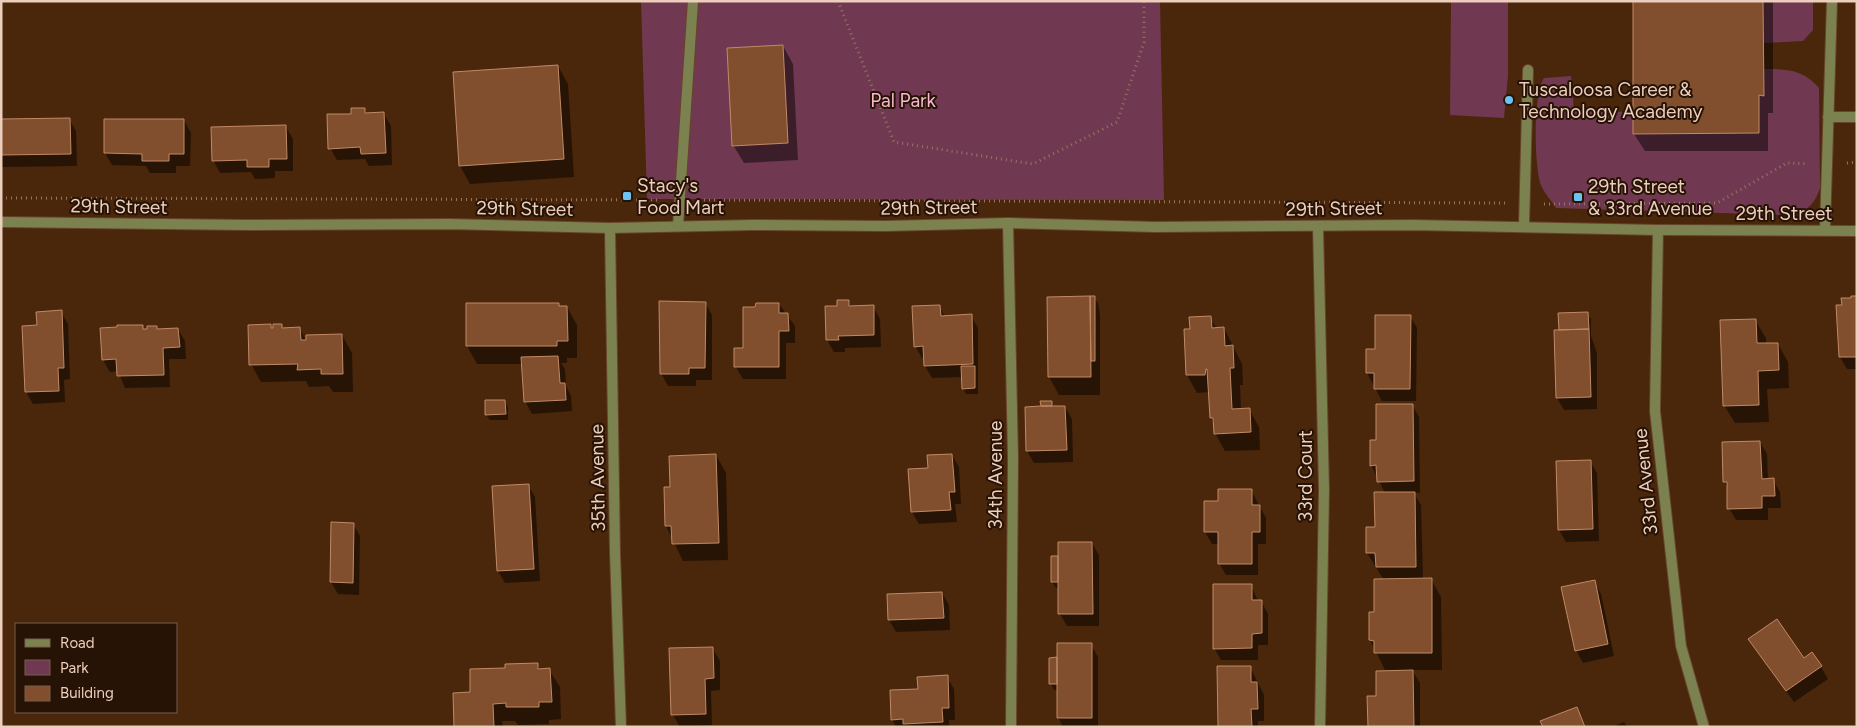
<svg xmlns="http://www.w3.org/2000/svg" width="1858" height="728" font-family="Figtree,sans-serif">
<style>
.green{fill:#713951}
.shadow{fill:#0007}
.building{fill:#814f2d;stroke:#c08a66}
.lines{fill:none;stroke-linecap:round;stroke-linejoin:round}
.service-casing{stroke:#67442b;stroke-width:12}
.minor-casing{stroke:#67442b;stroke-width:12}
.tertiary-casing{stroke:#67442b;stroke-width:12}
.path{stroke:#96755f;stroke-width:3;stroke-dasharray:1 4;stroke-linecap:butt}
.service{stroke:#7c824f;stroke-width:10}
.minor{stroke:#7c824f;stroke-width:10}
.tertiary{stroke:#7c824f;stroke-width:10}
.poi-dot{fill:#6cc3f2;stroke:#271305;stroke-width:2}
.labels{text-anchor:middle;stroke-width:4;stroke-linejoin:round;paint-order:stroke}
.poi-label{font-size:19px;fill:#eccebc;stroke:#271305;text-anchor:start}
.park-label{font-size:19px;fill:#f7b8d0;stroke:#271305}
.street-label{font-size:19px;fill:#eccebc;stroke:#271305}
</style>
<rect width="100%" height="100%" fill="#4a260b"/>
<path class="green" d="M641,1H1160L1164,200L647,199Z
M1451,1H1508V75L1504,118L1450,115Z
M1763,1H1813V30L1803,41L1763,43Z
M1764,69C1786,69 1803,69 1819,88L1820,188C1813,208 1807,210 1787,215L1556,208C1552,201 1544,193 1541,185C1534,167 1533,93 1544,78L1571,76L1574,111L1633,112V134L1758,133L1759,95L1763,96Z"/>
<path class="shadow" d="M1598,1H1773V113H1768V151H1645L1634,134V2Z
M783,46L793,64L798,160L744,163L733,145Z
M558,66L568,84L574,177L470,184L460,166L454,73Z
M364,109L368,114H384L391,126L392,165L369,166L365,159L337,160L330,148L352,115Z
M69,119L76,131L77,166L1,167V120Z
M105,120H184L191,133L190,166H176V173H150L146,166L112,165L105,153Z
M286,127L293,139V171H275V178L255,179L251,172L220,173L213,160Z
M1857,297V369H1847L1840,357L1838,306H1843Z
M1048,298H1094L1098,303L1100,315V395H1059L1049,377Z
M848,301L852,307L873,306L880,319L881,347L845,348V352H834L827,340L838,307Z
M705,303L712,315V380H696V386H668L661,373Z
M559,304L561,308L567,307L577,325V358H567V363H561L565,369L566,386L571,396L572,411L532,414L525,401L523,364H477L467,346V305Z
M779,304L795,326V343H786V379H743L736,367Z
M940,307L945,317L971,316L978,328V394H966L963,389V377L932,378L925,366V358H922L915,346Z
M61,312L68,324L70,379L64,380L65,402L33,404L26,392L38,326Z
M1587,314L1591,319V336L1597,353V409L1564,410L1557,398L1561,331Z
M1410,316L1417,328L1416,401H1382L1367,373L1376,351Z
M1210,318L1217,329L1224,328L1242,364L1243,385H1240L1241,410L1249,409L1259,427L1260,450L1225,451L1215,433L1214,424L1211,418L1210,392L1197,393L1187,375L1185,330H1191Z
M1755,320L1766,338V344H1778L1788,362L1789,388L1767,389L1769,422L1735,423L1724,405Z
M270,325L272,329L281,325L284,329H300L307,342L342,335L352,353L353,392H333L329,386L309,387L306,381L261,382L251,364Z
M142,326L145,330L156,327L158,330L178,329L185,341L186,359H169L170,387L125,388L118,371L110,372L103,360Z
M505,401L508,407V420H490L486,415Z
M1051,402L1054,407H1065L1072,419L1073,462L1034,463L1027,451L1043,407Z
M1412,405L1419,417L1420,493H1414L1421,505L1423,579H1431L1441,597L1442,670H1412L1420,683V727H1370L1386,672L1370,640L1384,580L1367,553V528H1376L1385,493L1371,465L1377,441Z
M1760,442L1767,454L1768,480H1773L1780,492L1781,508H1768V520H1736L1729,508L1728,488L1724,481Z
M716,455L726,473L728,560L683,561L666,526L672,488Z
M952,455L959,467L961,504H955L957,522L919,524L912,512L929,469Z
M1590,461L1597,473L1599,541L1566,542L1559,530Z
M528,485L535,497L540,581L505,583L498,571Z
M1251,490L1266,518V544H1258V575H1226L1219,563V544H1212L1205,532L1219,502Z
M353,524L360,536L359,595L338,594L331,582Z
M1092,543L1099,555V626H1067L1060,614V588H1056L1052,582V557H1059Z
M1594,582L1601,594L1614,656L1583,663L1576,650Z
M1251,585L1258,601H1261L1268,614V645H1258V660H1221L1214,648Z
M942,593L949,605L950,630L896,632L889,620Z
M1749,640L1821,667L1828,679L1794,702Z
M1091,645L1098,657V727H1063L1058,717V690H1054L1051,684V659Z
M713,649L720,661V690L711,691L712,725L680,727L673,715Z
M537,664L541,670H549L560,687L561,719L549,720V724L518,725L515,721H502L503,727H456L472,693Z
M1250,667L1264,695V721H1258V727H1219Z
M947,677L954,689L955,720H949V727H896L892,720L919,691Z
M1624,722L1627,727H1612Z"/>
<path class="building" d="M1633,1H1763L1764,96L1759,95V133L1633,134Z
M783,45L788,143L732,146L727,48Z
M558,65L564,159L459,166L453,72Z
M351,108H365V113L384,112L386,153L361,154L360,147L328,149L327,114H351Z
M70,118L71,154L1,155V119Z
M104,119H184V154H169V161H142V154L104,153Z
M286,125L287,159H269V167H247V160L212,161L211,127Z
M1090,296H1095V361H1091Z
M1090,296L1091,377H1048L1047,297Z
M1851,296H1857V357H1839L1836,305H1842L1841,298H1851Z
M837,300H849V306L874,305V335L838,336L839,340H826L825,306H837Z
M659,301L706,302L705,368H689V374H660Z
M466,303H559V306H567L568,341H557V346H466Z
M756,303H779V313H788L789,331H779V367H734V348H743V307H755Z
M940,305L941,316L972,314L973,364L924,366L923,346L914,347L912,306Z
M62,310L64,368H58L59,391L25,392L22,326L37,325L36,312Z
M1588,312L1589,329L1559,330L1558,313Z
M1375,315H1411L1410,389H1374V373H1366V349H1375Z
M1211,316L1212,328L1224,327L1225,346L1233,345L1234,368H1230L1232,409L1250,408L1251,432L1214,434L1213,418H1210L1207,369H1206L1205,375H1186L1184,329H1190L1189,317Z
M1756,319L1757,343H1778L1779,370L1758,371L1759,405L1723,406L1720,320Z
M271,324V328H273V324H282V328L300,327L301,340H306V335L342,334L343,374H321V369L297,370L298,364L249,365L248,325Z
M117,325H143V329H147V326H157V329L178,328L180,347L163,348L164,375L117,376L116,359L102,360L100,328L117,327Z
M1589,329L1591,397L1556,398L1554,330Z
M558,356L560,383H565L566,400L524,402L521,357Z
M961,366H975V388L962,389Z
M485,400H505L506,414L485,415Z
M1040,401H1052V406H1041Z
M1376,404H1413L1414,481L1377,482L1376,465L1370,466V440H1376Z
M1041,406H1065L1067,450L1026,451L1025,407Z
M1760,441L1762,479L1774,478L1775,496H1762V508L1727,509V482H1723L1722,442Z
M716,454L719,543L672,544L671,526H665L664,487H670L669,456Z
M952,454L955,492H949L951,510L911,512L908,469L928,468L927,455Z
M1591,460L1593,529L1558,530L1556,461Z
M529,484L534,569L497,571L492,486Z
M1218,489H1252V505H1260V532H1252V564H1218V532H1204V501H1218Z
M1374,492H1415L1416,567H1376L1375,553H1366V527H1375Z
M331,522L354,523L353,583L330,582Z
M1058,542H1092L1093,614H1058Z
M1051,556H1058V582H1051Z
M1432,578V653H1374V641L1369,640V612H1374V579Z
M1595,580L1608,644L1575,651L1561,587Z
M1213,584H1252V600H1262V633L1252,634V648L1213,649Z
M942,592L944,618L888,620L887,594Z
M1777,619L1804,658L1812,652L1822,666L1786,691L1748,639Z
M1057,643H1092V718H1057Z
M713,647L714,678L705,679L706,714L671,715L669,648Z
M1057,657V684H1049V658Z
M538,663V669L550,668L552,702H539V707H506V703L493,704L494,727H454L453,693L470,692V669L505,668V664Z
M1217,666H1251V682H1257L1258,709H1251L1252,727H1218Z
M1413,670L1414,727H1368L1367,696H1376V671Z
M948,675L949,708H942L943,722L903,724V719L891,720L890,690L918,689L917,677Z
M1577,707L1585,727H1543L1540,721Z"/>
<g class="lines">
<defs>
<path id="service" d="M1828,117H1857
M1524,226L1528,70
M1825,229L1832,1"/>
<path id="minor" d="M1008,223L1013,458L1011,727
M678,226L693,1
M1318,226L1324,490L1320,727
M610,228L615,553L621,727
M1658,230L1655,411L1681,646L1704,727"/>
<path id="tertiary" d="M1,222L247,225L449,224L610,228L752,225L885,226L1008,223L1156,227L1412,225L1658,230L1857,231"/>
</defs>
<use href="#service" class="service-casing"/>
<use href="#minor" class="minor-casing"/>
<use href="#tertiary" class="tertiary-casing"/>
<path class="path" d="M838,1L894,142L1033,164L1117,122L1144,42V1
M1847,163L1857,162
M1,198L661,200
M699,200L1506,203
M1544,204L1717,203L1787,163L1808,164"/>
<use href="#service" class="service"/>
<use href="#minor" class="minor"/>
<use href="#tertiary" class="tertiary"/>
</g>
<g class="poi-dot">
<circle cx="1509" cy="100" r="5"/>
<rect x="622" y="191" width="10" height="10" rx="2.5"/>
<rect x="1573" y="192" width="10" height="10" rx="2.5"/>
</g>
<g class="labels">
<g class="poi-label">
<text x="1519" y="96">Tuscaloosa Career &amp;<tspan x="1519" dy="22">Technology Academy</tspan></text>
<text x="637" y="192">Stacy's<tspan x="637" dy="22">Food Mart</tspan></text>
<text x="1588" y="193">29th Street<tspan x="1588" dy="22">&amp; 33rd Avenue</tspan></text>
</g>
<g class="park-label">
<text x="903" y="107">Pal Park</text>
</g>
<g class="street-label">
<text transform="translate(119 206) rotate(1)" y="7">29th Street</text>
<text transform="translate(929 207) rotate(-1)" y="7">29th Street</text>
<text transform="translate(525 208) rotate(1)" y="7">29th Street</text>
<text transform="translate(1334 208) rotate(-1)" y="7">29th Street</text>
<text x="1784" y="220">29th Street</text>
<text transform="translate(995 475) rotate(-90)" y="7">34th Avenue</text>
<text transform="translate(1305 476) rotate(-90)" y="7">33rd Court</text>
<text transform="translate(597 478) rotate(-91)" y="7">35th Avenue</text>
<text transform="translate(1645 482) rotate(-96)" y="7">33rd Avenue</text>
</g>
</g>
<rect width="1858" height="728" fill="none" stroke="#eccebc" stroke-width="5"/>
<rect x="15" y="623" width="162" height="90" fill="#271305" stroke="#765e4e"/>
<rect x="25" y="639" width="25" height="8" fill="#7c824f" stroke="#765e4e"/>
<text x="60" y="648" font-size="15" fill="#eccebc">Road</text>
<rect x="25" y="660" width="25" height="15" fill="#713951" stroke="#765e4e"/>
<text x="60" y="673" font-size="15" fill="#eccebc">Park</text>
<rect x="25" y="686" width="25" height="15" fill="#814f2d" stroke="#765e4e"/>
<text x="60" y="698" font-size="15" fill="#eccebc">Building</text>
</svg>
